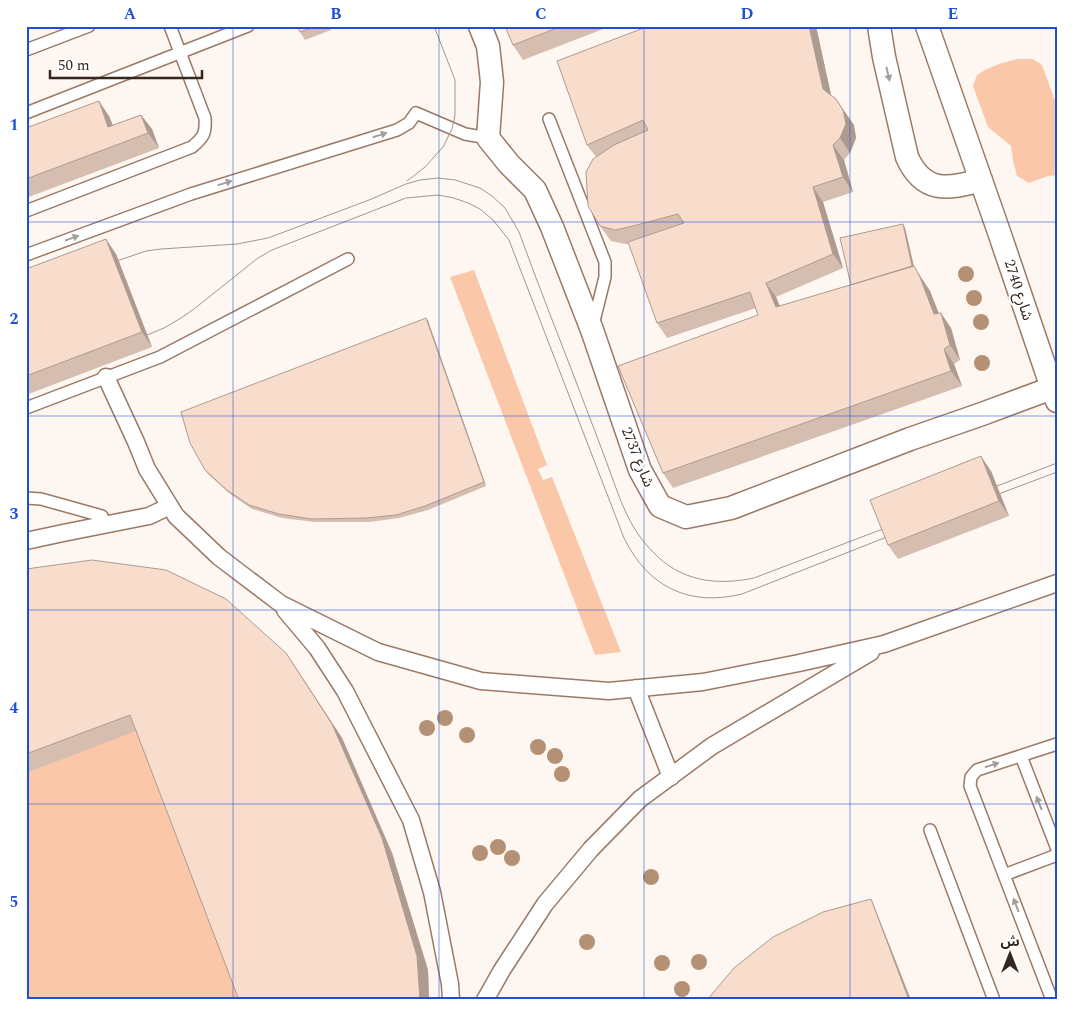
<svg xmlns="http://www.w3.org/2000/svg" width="1083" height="1026" font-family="Spectral,'Noto Sans Arabic',serif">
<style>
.green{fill:#fac7a8}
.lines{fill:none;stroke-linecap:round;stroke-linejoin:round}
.service-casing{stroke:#9a7a66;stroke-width:14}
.pedestrian-casing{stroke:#9a7a66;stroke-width:19}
.minor-casing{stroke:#9a7a66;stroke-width:25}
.service{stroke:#fff;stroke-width:11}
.pedestrian{stroke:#fff;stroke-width:16}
.minor{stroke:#fff;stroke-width:22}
.tram{stroke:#a09690;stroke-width:1}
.tree{fill:#b49175}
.wall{fill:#d5beb0}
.shaded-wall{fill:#ae9b90}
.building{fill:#f8ddcd;stroke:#ae9b90}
.oneway{fill:#a49e9a}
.grid{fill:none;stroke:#1d4ed8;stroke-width:1;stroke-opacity:0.55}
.labels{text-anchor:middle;stroke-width:4.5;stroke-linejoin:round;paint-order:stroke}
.street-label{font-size:15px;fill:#34271f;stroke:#fff}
.neatline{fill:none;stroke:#1d4ed8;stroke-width:2}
.grid-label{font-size:16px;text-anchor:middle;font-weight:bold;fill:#1d4ed8}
</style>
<rect width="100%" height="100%" fill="#fdf6f1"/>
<path class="green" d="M1017,59H1033L1042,65L1057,106L1056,122L1057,175L1048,176L1029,183L1017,176L1013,161L1011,146L988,127L973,86L977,75L985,70L999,64Z
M474,270L547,465L538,469L543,480L552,477L621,652L595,655L450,277Z
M26,586L236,614L296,668L342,738L392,853L428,970L429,1000H26Z"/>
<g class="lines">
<defs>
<path id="service" d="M26,50L89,26
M26,113L248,26
M549,119L605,262V277L593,325
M26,211L192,147C204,137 206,133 205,118L170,26
M26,255L191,194L397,130L409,123L416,113L465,134L488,138
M26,408L160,357L348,259
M26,498L41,499L102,516
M1021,756L1057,849
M930,830L994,1000
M1004,875L1057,855
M1052,1000L970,786L971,777L977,770L1057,744"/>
<path id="pedestrian" d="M106,377L136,442L147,469L176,516L219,557L281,604L378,652L481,681L609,691L703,682L799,663L884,644L1057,583
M26,541L63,533L149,516L170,506
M285,610L317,648L345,691L411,820L432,892L450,984L451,1000
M636,688L671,777
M485,1000L502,970L545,904L591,849L640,799L712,746L871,652"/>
<path id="minor" d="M480,26L488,46L492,82L488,138L509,164L535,190L552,227L592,330L640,470L660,506L686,517L731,508L910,439L982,414L1052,388
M879,26L884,57L907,157C923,193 947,190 981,180
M927,26L999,232L1052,388L1057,401"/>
</defs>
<use href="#service" class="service-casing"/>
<use href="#pedestrian" class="pedestrian-casing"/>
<use href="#minor" class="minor-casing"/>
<use href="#service" class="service"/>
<use href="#pedestrian" class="pedestrian"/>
<use href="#minor" class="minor"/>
<path class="tram" d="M407,181L425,167L443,147L452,129L455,115V80L434,26
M105,265L146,251L161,249L237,244L268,238L369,200L406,184L420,180L438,178L455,180L480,188L492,196L505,208L519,232C541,293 565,352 588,413C596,434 604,455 612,477C622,505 631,530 653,552C680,581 716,586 754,578L896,524
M135,340L164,328L181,318L194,309L258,258L272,250L406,198L438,195L454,198L468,203L480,209L493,220L509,240L624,538C648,587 689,607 742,594L897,533
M984,491L1057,463
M988,498L1057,472"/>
</g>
<g class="tree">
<circle cx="966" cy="274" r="8"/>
<circle cx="974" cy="298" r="8"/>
<circle cx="981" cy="322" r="8"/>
<circle cx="982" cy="363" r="8"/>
<circle cx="445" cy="718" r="8"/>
<circle cx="427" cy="728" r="8"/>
<circle cx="467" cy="735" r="8"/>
<circle cx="538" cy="747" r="8"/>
<circle cx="555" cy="756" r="8"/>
<circle cx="562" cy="774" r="8"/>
<circle cx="498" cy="847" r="8"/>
<circle cx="480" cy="853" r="8"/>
<circle cx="512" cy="858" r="8"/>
<circle cx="651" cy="877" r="8"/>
<circle cx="587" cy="942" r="8"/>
<circle cx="699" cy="962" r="8"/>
<circle cx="662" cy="963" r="8"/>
<circle cx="682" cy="989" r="8"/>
</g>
<path class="wall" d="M297,26H330L331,30L305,40L300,32Z
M505,26H611L523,60L513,45Z
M649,26H816L831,95L854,125L856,138L850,153L844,160L853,192L823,202L843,268L776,297L780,306L851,285L903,224L905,228L914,267L930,291L939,314L951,328L960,360L954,364L962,386L673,488L663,473L758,315L756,308L667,338L657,323L629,244H625L611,241L600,226L596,157L587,145Z
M141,115L152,129L159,148L26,198V128L109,116L113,125Z
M116,254L152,347L26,395V269Z
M426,318L428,321L486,486L428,510L399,518L369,522H315L282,518L252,509L230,494L208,474L205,470Z
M991,471L1009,516L898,559L888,545Z
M26,569L296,668L342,738L392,853L428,970L429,1000H239L136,731L26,773Z"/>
<path class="shaded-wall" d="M809,26H816L833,104L823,89Z
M836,99L854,125L856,138L850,153L840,138Z
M99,101L109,116L119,142L108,127Z
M141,115L152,129L159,148L148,133Z
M833,145L844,160L853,192L843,177Z
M813,187L823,202L843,268L833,254Z
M903,224L905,228L914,267L930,291L945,329L934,314L914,274Z
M106,239L116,254L152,347L142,332Z
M766,283L776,297L786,322L776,307Z
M941,313L951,328L960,360L950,345Z
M426,318L428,321L486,486L484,482Z
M944,349L954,364L962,386L951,371Z
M981,456L991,471L1009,516L999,501Z
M286,653L342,738L392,853L428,970L429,1000H420Z
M871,899L873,903L911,1000H909Z"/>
<path class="building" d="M297,26H316L300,32Z
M505,26H562L513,45Z
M649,26H809L823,89L836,99L843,110L846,124L840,138L833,145L843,177L813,187L833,254L766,283L776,307L914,266L920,277L934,314L941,313L950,345L944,349L951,371L663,473L618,366L758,315L750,292L657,323L628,242L684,223L678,214L633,226L615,230L600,226L588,206L586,172L593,159L614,145L648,130L643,120L587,145L557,61Z
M99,101L108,127L141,115L148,133L26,179V128Z
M903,224L912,266L851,285L840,238Z
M106,239L142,332L26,376V269Z
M426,318L484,482L425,506L396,515L366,518L312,519L279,514L249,505L227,490L205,470L190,443L181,412Z
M981,456L999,501L888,545L870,500Z
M92,560L166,570L226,599L286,653L332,724L382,838L417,956L420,1000H239L130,715L26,754V569Z
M871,899L909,1000H707L734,968L773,937L823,912Z"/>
<defs><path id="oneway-solid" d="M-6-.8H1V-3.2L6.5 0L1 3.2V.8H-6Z" transform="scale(1.25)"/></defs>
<g class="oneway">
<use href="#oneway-solid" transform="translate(888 74) rotate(77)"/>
<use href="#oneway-solid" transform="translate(380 135) rotate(-17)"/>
<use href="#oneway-solid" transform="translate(225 183) rotate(-17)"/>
<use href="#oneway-solid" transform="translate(72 238) rotate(-20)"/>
<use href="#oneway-solid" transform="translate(992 765) rotate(-18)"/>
<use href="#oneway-solid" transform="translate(1039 803) rotate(-111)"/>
<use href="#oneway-solid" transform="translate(1016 905) rotate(-111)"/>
</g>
<path class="grid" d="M233,26V1000M439,26V1000M644,26V1000M850,26V1000M26,222H1057M26,416H1057M26,610H1057M26,804H1057"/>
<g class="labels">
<g class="street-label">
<text transform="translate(1019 290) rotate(72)" y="5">شارع 2740</text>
<text transform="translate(638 457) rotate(68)" y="5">شارع 2737</text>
</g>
</g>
<rect width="1083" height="1026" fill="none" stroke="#ffffff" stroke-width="55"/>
<g transform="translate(1010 954)" stroke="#ffffff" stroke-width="4" paint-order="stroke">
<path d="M0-4L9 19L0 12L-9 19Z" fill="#34271f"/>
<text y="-8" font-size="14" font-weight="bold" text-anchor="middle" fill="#34271f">ش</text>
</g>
<path d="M50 70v8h152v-8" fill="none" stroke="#34271f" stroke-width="2.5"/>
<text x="58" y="70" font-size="15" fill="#34271f" stroke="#ffffff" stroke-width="4" paint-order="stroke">50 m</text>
<rect x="28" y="28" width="1028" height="970" class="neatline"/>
<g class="grid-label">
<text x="130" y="19">A</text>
<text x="336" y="19">B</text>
<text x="541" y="19">C</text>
<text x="747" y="19">D</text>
<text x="953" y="19">E</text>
<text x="14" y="130">1</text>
<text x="14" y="324">2</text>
<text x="14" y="519">3</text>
<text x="14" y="713">4</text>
<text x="14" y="907">5</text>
</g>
</svg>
